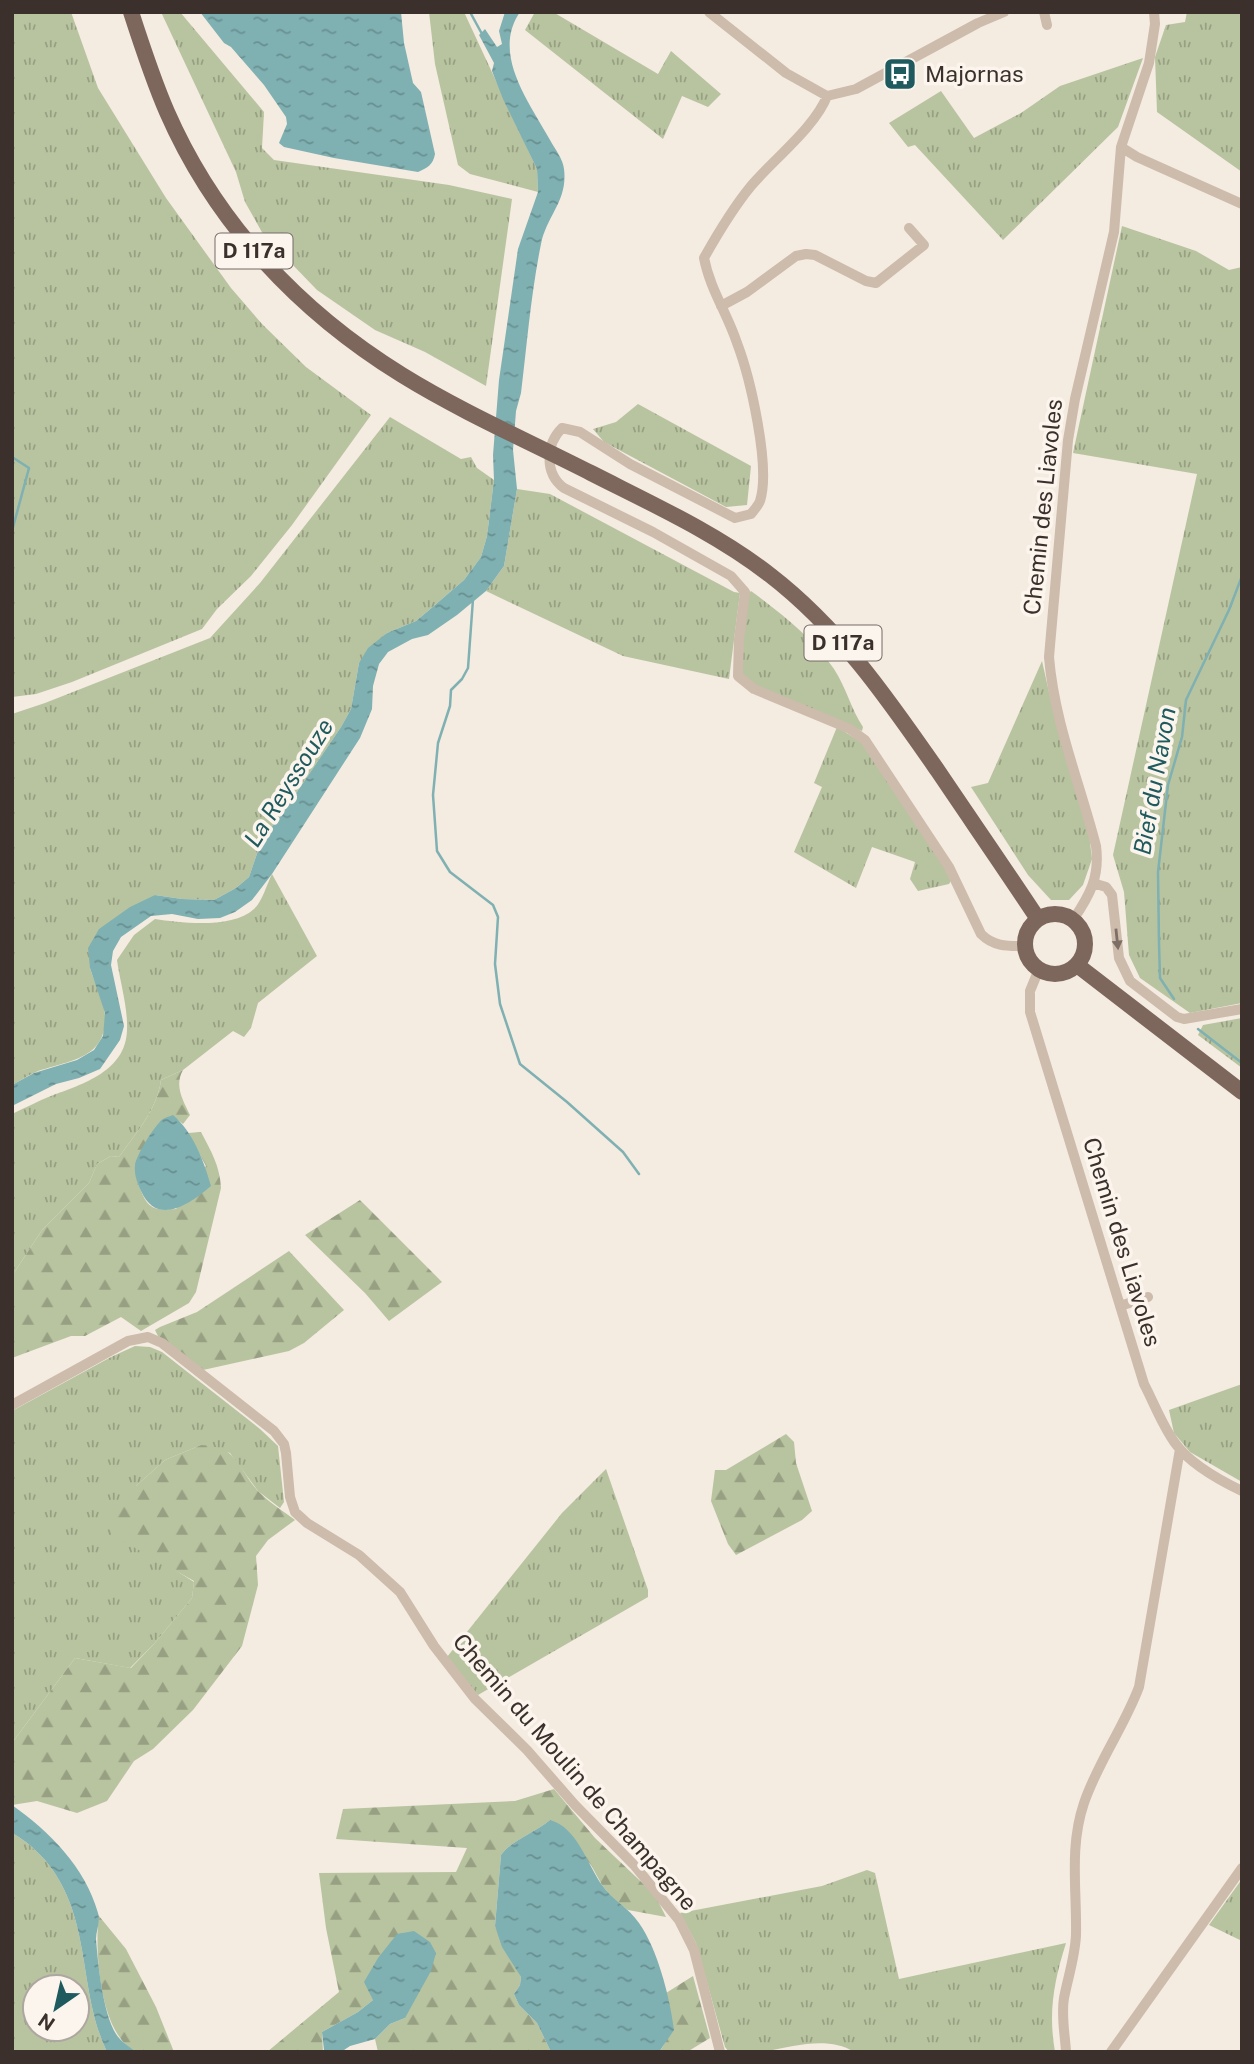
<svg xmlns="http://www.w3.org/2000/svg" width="1254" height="2064" font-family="'Public Sans',sans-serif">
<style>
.grass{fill:url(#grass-tufts);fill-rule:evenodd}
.forest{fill:url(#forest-firs)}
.water{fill:url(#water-ripples)}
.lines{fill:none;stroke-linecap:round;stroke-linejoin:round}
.stream{stroke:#7fb0b2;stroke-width:2.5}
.minor{stroke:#cdbbac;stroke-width:10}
.primary{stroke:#7d675c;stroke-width:16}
.oneway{fill:#7d6f65}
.labels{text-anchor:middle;stroke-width:7;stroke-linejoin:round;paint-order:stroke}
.shield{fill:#fbf5ee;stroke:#756b66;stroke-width:2}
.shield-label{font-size:21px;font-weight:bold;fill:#3b302b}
.poi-label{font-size:23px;fill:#3b302b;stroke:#fbf5ee;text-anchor:start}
.street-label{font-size:23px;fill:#3b302b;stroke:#fbf5ee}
.water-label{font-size:24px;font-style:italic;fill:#1f5a5e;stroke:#fbf5ee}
</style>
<defs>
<pattern id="grass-tufts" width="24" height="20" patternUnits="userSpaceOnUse" patternTransform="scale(1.75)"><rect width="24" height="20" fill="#b8c4a0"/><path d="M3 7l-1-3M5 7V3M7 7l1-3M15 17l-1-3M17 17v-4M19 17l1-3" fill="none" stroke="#97a083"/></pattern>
<pattern id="forest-firs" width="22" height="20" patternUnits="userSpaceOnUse" patternTransform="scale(1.75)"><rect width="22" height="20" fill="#b8c4a0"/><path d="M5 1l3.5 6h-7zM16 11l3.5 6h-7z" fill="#97a083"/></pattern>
<pattern id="water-ripples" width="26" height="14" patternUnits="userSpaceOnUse" patternTransform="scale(1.75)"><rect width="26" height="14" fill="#7fb0b2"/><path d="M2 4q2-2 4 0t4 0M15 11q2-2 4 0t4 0" fill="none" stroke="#699091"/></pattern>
</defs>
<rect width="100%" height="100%" fill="#f4ebe1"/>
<path class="grass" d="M12,12H71L98,88L166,198L231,288L262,324L306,367L371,415L292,525L251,576L217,609L202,629L72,682L36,694L12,697Z
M161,12H180L264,112L262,148L274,160L449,185L512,199L486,386L425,352L375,330L317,290L263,234L245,202L236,172Z
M429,12H464L537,169L538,192L470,174L458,165L435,64Z
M535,12H553L658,74L671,51L721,94L708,107L682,96L663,139L525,30Z
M1187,12H1242V172L1157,112L1155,57L1166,25L1185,22Z
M1143,58L1118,127L1003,240L915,145L908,147L889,123L941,91L974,138L1021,113L1060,86Z
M1122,226L1196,251L1229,270L1242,267V1003L1190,1013L1140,978L1129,955L1124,892L1113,855L1197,474L1073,453Z
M638,404L751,466L747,505L726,507L604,442L593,429L616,422Z
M390,417L461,459L471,457L477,468L494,480L487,536L481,557L464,580L428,611L416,621L387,633L359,663L351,709L341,727L282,814L262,839L249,877L236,888L214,900L182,899L155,895L90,968C94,982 104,1000 105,1015C107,1060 69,1060 36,1072C28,1075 20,1081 12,1085V714L45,703L210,638L260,583Z
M517,489L550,494L734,592L740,593L729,679L623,656L486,591L504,566Z
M751,591C781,613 813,638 834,669C846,687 851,709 863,727L862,731L758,687L743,676L739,653L749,593Z
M1042,661L1056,723L1089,834L1092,859L1083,885L1069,900H1051L1028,875L971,787L988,783Z
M837,727L861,742L944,867L951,881L949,884L918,891L910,879L915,862L872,847L856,888L794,852L822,787L814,783Z
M272,874L317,956L258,1003L251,1028L244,1037L233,1031L183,1070L161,1080C157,1110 136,1133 119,1157L111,1156L97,1164L89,1183L42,1230L12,1276V1114C25,1108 38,1101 51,1096C83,1084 126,1071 127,1030C128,1007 120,982 117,960L134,935L155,919C181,923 233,929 254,909C262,902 267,884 272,874Z
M1242,1018V1068L1198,1035L1203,1025Z
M135,1346L150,1347L162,1352L260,1429L278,1446L284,1502L280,1508L258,1491L230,1453L201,1445L165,1460L136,1486L158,1559L194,1582L192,1598L154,1644L130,1668L75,1658L12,1743V1411L111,1357Z
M1242,1384V1482L1190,1452L1174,1433L1169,1410Z
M606,1469L648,1590V1597L478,1695L447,1657L562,1513Z
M12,1833C25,1840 35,1849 45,1860C93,1917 77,1989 107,2052H12ZM35,1987H77V2029H35Z
M867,1870L875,1873L899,1979L1066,1943C1054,1981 1048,2012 1055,2052H854C829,2036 794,2046 768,2051C756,2053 742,2052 729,2052L725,2047L696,1943L680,1913L822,1886Z
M1242,1879V1941L1209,1925Z"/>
<path class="forest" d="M183,1070C174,1086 183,1100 190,1115L183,1124L173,1116C150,1138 125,1157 141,1191C149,1211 157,1210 176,1209L206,1166L188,1133L201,1132C211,1151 220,1166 221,1188L196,1292L189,1303L141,1331L121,1317L85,1336H71L12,1358V1276L42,1230L89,1183L97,1164L111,1156L119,1157C136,1133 157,1110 161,1080Z
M360,1200L442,1282L389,1321L365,1293L305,1235Z
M289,1251L344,1310L304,1343L289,1351L203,1370L158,1336L155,1330L160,1327L197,1312Z
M786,1434L794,1442L796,1463L812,1511L802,1520L736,1555L728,1544L711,1501L715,1470H726Z
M201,1445C238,1447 236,1465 257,1490C267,1501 283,1511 295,1520L268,1540L256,1556L258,1585L242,1646L193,1710L153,1749L134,1761L107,1801L77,1813L37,1801L12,1805V1743L75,1658L131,1668L154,1644L192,1598L194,1581L112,1535L108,1520L136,1486L165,1460Z
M554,1789L595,1838L655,1895L666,1917L628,1910L613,1899L602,1885L591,1865L550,1820C535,1833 513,1839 501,1855L495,1926L521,1977L520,1985L514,1994L519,2005L537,2023L551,2052H378L375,2039L390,2024L405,2018L373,2000L358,2012L322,2032L323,2052H267L339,1992L326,1928L319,1873L456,1872L467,1848L336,1839L343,1809L515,1801Z
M99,1916L126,1949L156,2007L174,2052C164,2052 146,2055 136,2051C100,2037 94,1949 99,1916Z
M693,1976L710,2038L687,2052H659C673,2034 673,2014 666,1993Z"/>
<path class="water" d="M200,12H401L404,43L413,83L421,92L435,154C433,165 427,168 418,172L334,158L284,147L279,143L287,124L286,117L264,85L231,47L224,43Z
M505,12H520C491,54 530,103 550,140C555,149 563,159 564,169C568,201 547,215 541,244C531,293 527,344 521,393L516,411L513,450L517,489L504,566L486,591L457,615L428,635L412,639L388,652L379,664L373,686L372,709L360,738L272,874L252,900L235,912L220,918L198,919L172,914L151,916L121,937L113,951L111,965L124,1026L120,1040L100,1069L79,1078L56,1084L12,1106V1085L34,1073L77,1060L94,1050L103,1036L105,1013L90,968L88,948L99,929L130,907L155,895L182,899L214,900L236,888L249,877L262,839L282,814L341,727L351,709L359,663L368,648L387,633L416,621L428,611L464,580L481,557L487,536L494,480L493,455L499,380L518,249L538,192L537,169L503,99L492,71L494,63L479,35L485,29L497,47L502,44L499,31Z
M173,1115C193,1132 204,1161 211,1186C190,1204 157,1227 141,1191C137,1183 134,1174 135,1165C136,1156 152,1130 159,1123C162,1118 168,1117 173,1115Z
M12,1805C50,1832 85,1867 98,1913C101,1921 96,1930 96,1939C98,1965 103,2013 116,2034C120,2041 130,2047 136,2052H107C77,1989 93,1917 45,1860C35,1849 25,1840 12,1833Z
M550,1820C577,1827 587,1864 602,1885C612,1900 629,1908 639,1923C658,1950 670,1998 674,2030L659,2052H551L537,2023L519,2005L514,1994L520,1985L521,1977L502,1947L495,1926L501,1855C513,1839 535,1833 550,1820Z
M414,1931L430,1942L436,1953L431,1971L405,2018L390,2024L375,2039L350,2046L341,2052L324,2050L322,2032L358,2012L373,2000L364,1982L378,1958L397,1934Z"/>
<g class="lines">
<path class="stream" d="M470,12L482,34
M12,457L29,468L12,531
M473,599L468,668L462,679L451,690L450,706L438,743L433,795L437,851L450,872L493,905L498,917L495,964L500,1004L520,1064L567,1102L623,1152L639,1174
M1174,999L1160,978L1159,943L1158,872L1168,785L1182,737L1186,700L1229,610L1242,576
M1198,1029L1242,1063"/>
<path class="minor" d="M709,12L786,73L827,96L856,89L978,23L1004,12
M1044,12L1047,25
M827,96C816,126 773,160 751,186C733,208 718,233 704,258C710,289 727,313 737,343C750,377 771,467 760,501C758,506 754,510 751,514L735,518L630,464L580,432L562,428C546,444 544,473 564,488L653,532L731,576L745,592L739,639L738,676L754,689L850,729L865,740L949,867L981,934C994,947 1008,946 1025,946
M1121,147L1137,157L1242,204
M721,306L747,292L796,256L806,254L815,255L866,281L876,283L924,245L909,228
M1093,883L1106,887L1112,895L1119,958L1130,981L1177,1017L1184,1019L1242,1009
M1073,920C1090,895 1100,877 1096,846C1080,784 1054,721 1049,657L1068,440L1075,399L1114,232L1121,147L1149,63L1155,24L1154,12
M1039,969L1030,991V1012L1144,1384C1154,1403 1162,1425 1175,1443C1190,1464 1219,1480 1242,1491
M1120,1306L1148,1297
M12,1405L128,1341L148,1337L162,1343L274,1431L284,1444L286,1453L290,1497L295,1512L307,1523L359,1555L400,1592L434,1646L475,1699L527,1750L575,1805L635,1866L679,1920L694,1950L720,2052
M1066,2052C1065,2034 1061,2016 1064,1998C1068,1977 1075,1957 1076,1935C1077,1890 1069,1847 1084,1803C1098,1762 1124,1727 1139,1687L1180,1449
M1111,2052L1242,1868"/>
<path class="primary" d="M131,12C142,46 153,80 167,112C216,224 300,312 402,375C460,411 530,442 591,473C652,504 716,533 770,575C840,629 888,699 938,771C971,820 1005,869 1038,919
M1025 944a30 30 0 1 1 60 0a30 30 0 1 1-60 0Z
M1077,965L1242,1092"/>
</g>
<defs><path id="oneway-solid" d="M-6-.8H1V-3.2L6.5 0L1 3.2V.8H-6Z" transform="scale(1.75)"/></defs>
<use class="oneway" href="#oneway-solid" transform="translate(1117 939) rotate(84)"/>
<defs>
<symbol id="bus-square" viewBox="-11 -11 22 22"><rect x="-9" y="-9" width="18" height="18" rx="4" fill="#1f5a5e" stroke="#fbf5ee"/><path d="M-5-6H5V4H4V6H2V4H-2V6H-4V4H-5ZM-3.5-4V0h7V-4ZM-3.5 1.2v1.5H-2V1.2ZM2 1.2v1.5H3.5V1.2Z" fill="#fff"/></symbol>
</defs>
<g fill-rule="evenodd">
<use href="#bus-square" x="881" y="55" width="38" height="38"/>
</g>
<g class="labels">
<g class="shield">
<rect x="215.5" y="233.5" width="77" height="35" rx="5"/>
<rect x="804.5" y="625.5" width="77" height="35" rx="5"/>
</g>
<g class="shield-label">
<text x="254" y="258">D 117a</text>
<text x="843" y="650">D 117a</text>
</g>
<g class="poi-label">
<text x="925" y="82">Majornas</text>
</g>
<g class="street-label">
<text transform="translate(1043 507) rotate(-84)" y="8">Chemin des Liavoles</text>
<text transform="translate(1122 1242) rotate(73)" y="8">Chemin des Liavoles</text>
<text transform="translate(575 1772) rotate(49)" y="8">Chemin du Moulin de Champagne</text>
</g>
<g class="water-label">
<text transform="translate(1155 781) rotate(-80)" y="8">Bief du Navon</text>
<text transform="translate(289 783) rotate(-58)" y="8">La Reyssouze</text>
</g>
</g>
<rect width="1254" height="2064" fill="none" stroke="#3b302b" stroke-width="28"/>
<g transform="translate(56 2008) rotate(214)"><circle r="33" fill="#fbf5ee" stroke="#aea6a0" stroke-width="2"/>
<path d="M0-5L12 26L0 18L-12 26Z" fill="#1f5a5e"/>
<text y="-10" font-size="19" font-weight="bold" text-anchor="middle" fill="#3b302b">N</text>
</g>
</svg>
